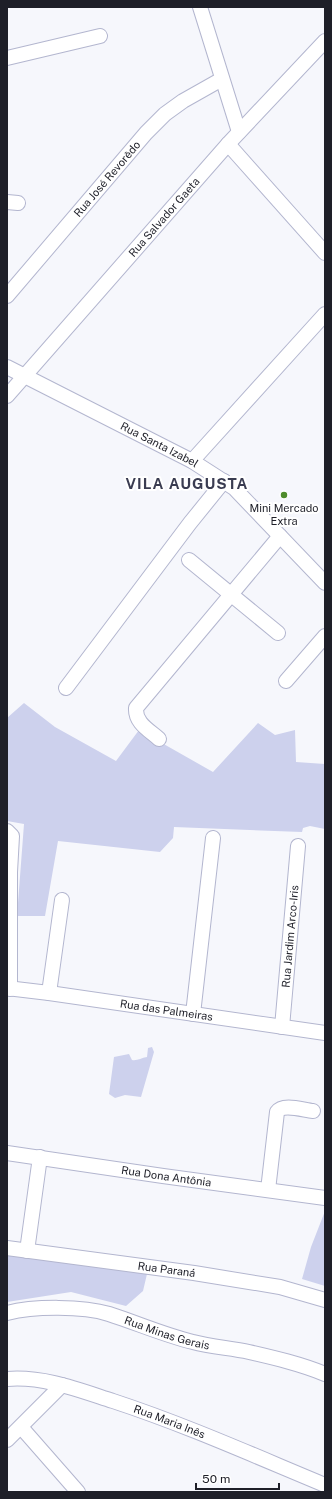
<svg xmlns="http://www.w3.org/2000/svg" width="332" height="1499" font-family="'Public Sans',sans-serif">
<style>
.green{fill:#cdd1ed}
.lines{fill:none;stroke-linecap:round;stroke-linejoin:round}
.minor-casing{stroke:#b3b6cf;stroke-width:16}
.minor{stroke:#fff;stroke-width:14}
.poi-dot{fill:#4e8c2b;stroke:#fff;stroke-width:1.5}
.labels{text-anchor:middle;stroke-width:4;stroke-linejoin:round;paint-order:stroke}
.street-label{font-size:11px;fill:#1e1f28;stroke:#fff}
.poi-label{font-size:11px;fill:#1e1f28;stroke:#fff}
.district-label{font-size:15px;font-weight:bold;letter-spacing:1px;fill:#3a3c51;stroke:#fff}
</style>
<rect width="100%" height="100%" fill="#f6f7fc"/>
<path class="green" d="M24,703L55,727L116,761L139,730L213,772L258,723L275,735L295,730L296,762L325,764V829L310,826L303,828L302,832L174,827L173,838L160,852L58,841L45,916H17L24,824L7,821V718Z
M152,1047L154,1052L141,1097L125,1095L115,1098L109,1094L114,1057L129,1054L132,1060C137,1061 141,1058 147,1057L148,1048Z
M325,1211V1286L302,1279L311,1247Z
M7,1254L147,1274L143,1291L126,1306L71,1292L7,1302Z"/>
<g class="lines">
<defs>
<g id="minor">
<path d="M200,7L239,132"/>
<path d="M7,58L100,36"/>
<path d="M228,144L325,253"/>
<path d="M7,202L18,203"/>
<path id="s1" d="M7,296L146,133L165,114L183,101L222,79"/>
<path id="s2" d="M7,367L192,461L234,488L325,583"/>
<path id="s3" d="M7,396L228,144L325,41"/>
<path d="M192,461L325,314"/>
<path d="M189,560L278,633"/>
<path d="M286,681L325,636"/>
<path d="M66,688L190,523L224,481"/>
<path d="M159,739C149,730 135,723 136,708L280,536"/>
<path d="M7,831L12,836L10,872V989"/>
<path id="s4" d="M7,988L49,993L325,1033"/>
<path d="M49,993L62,900"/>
<path d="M193,1014L213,838"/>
<path id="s5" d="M282,1027L298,846"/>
<path id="s6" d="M7,1153L163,1176L325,1198"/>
<path d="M268,1190L277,1112C283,1103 303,1110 313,1111"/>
<path id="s7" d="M7,1248L194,1273L280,1287L325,1300"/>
<path d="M27,1251L40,1157"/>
<path id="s8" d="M7,1313C34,1306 83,1306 109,1314C137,1323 164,1335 193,1342C211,1347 231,1348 249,1352C275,1358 301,1364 325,1374"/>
<path id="s9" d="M7,1379C44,1376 79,1390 113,1401C186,1425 255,1456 325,1485"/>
<path d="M21,1427L78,1492"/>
<path d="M7,1440L62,1385"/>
</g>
</defs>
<use href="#minor" class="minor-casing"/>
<use href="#minor" class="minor"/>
</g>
<circle class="poi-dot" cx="284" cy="495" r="4"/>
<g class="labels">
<g class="street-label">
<text dy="4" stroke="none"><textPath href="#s1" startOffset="154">Rua José Revorêdo</textPath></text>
<text dy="4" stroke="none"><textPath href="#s3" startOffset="238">Rua Salvador Gaeta</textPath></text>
<text dy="4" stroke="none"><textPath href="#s2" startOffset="171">Rua Santa Izabel</textPath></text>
<text dy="4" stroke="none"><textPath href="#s5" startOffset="91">Rua Jardim Arco-Iris</textPath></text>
<text dy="4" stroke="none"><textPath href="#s4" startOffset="161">Rua das Palmeiras</textPath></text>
<text dy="4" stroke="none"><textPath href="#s6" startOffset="161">Rua Dona Antônia</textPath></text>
<text dy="4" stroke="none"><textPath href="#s7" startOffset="161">Rua Paraná</textPath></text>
<text dy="4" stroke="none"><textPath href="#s8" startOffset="164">Rua Minas Gerais</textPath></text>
<text dy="4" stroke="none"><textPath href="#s9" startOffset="169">Rua Maria Inês</textPath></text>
</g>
<g class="poi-label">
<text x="284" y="512">Mini Mercado<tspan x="284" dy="13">Extra</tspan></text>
</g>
<g class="district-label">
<text x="187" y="489">VILA AUGUSTA</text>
</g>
</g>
<rect width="332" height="1499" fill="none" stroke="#1e1f28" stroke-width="16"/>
<path d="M196 1483v6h83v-6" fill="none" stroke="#1e1f28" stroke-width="2"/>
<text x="202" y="1483" font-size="12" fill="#1e1f28" stroke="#ffffff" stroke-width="3" paint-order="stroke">50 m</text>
</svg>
